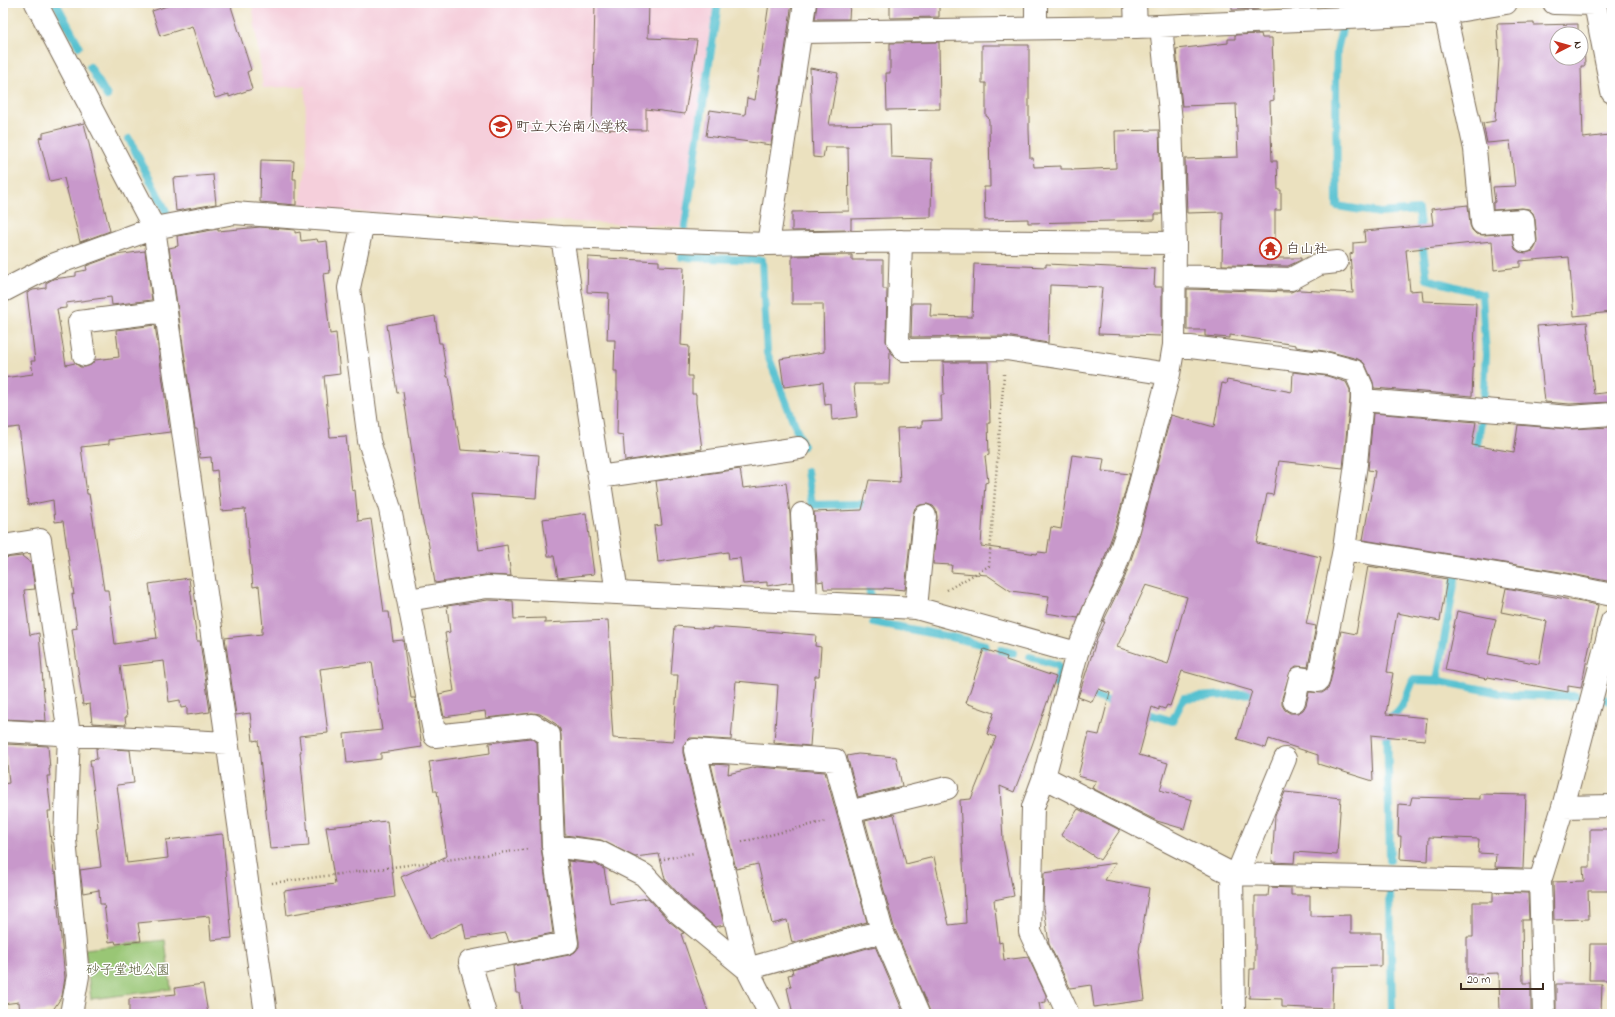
<svg xmlns="http://www.w3.org/2000/svg" width="1615" height="1017" font-family="'Indie Flower','Klee One',sans-serif">
<style>
.built{fill:#f5cfdb}
.green{fill:#99c674;stroke:#6a7849}
.lines{fill:none;stroke-linecap:round;stroke-linejoin:round}
.stream{stroke:#56c1d0;stroke-width:8}
.building{fill:#c898cb;fill-rule:evenodd}
.minor-casing{stroke:#796a56;stroke-width:24}
.path{stroke:#796a56;stroke-width:2.5;stroke-dasharray:1 3;stroke-linecap:butt}
.minor{stroke:#fff;stroke-width:22}
.labels{text-anchor:middle;stroke-width:3;stroke-linejoin:round;paint-order:stroke}
.poi-label{font-size:14px;fill:#3b2a1e;stroke:#fff;text-anchor:start}
.park-label{font-size:14px;fill:#5c613c;stroke:#fff}
</style>
<rect width="100%" height="100%" fill="#fff"/>
<filter id="ink" filterUnits="userSpaceOnUse"><feTurbulence type="fractalNoise" baseFrequency=".025" numOctaves="2"/><feDisplacementMap in="SourceGraphic" scale="8" xChannelSelector="R" yChannelSelector="G"/><feConvolveMatrix kernelMatrix="1 2 1 2 8 2 1 2 1" color-interpolation-filters="sRGB"/></filter>
<filter id="wash" filterUnits="userSpaceOnUse"><feTurbulence type="fractalNoise" baseFrequency=".012" numOctaves="4" result="noise"/><feDisplacementMap in="SourceGraphic" scale="16" xChannelSelector="R" yChannelSelector="G"/><feGaussianBlur stdDeviation="0.9" result="paint"/><feColorMatrix in="noise" values="0 0 0 0 0 0 0 0 0 0 0 0 0 0 0 0 0 1.4 0 .05"/><feComposite in="paint" operator="in"/></filter>
<g filter="url(#wash)">
<rect width="100%" height="100%" fill="#ebe1bf"/>
<path class="built" d="M252,3H714L682,227L299,209L307,163L305,86L263,88Z"/>
<path class="green" d="M165,940L171,989L91,999L85,949Z"/>
<g class="lines">
<path class="stream" d="M56,3L79,46
M1353,7L1355,3
M1342,29L1337,50L1336,82L1337,206L1380,213L1418,210L1427,279L1482,294L1486,355L1483,403
M90,67L107,96
M129,139L166,211
M685,226L718,3
M682,257L762,260L767,353L803,446
M1475,456L1482,416
M807,471L812,505L865,504L866,511
M869,579L870,595
M873,622L956,638L985,645
M1001,650L1013,653
M1030,657L1058,665L1060,670L1056,684L1058,686
M1437,681L1456,573
M1084,693L1117,704
M1598,698L1612,701
M1140,711L1172,721L1184,698L1254,693L1260,695
M1383,719C1402,717 1407,694 1413,680L1440,681L1510,695L1576,696
M1387,725L1390,860
M1390,890L1392,1014"/>
</g>
<g id="blocks">
<path class="building" d="M176,3H230L251,70L247,72L252,89L229,97V94L215,98L192,26L160,36L152,11Z
M595,3H649L648,38L697,40L685,114L646,109V130L592,129Z
M769,3H792L771,145L706,136L710,110L745,115L747,98L755,100Z
M817,3H850L849,19H815Z
M890,3H939V17L890,18Z
M1232,3H1257L1258,9L1232,10Z
M1534,23V25L1578,24V34H1557V58H1581V41H1584L1585,66H1581L1583,138L1609,135L1612,170V312L1574,316L1569,257L1520,261V267L1494,270L1492,241L1406,250L1410,291L1422,290L1423,301L1476,303L1472,396L1374,388L1373,382L1366,366L1363,362L1358,359L1331,352L1296,347V345L1230,335V338L1205,336V330H1187V289L1291,292L1300,288V290L1353,293L1350,254L1353,253V243L1365,242L1364,231L1433,225L1431,209L1468,205L1470,225L1472,230L1476,234L1483,235L1512,233L1515,249L1519,252L1526,253L1533,251L1536,246L1537,240L1535,219L1533,213L1529,209L1522,208L1493,210V203L1495,202L1493,187L1515,186L1510,141L1487,143L1483,123L1495,121L1499,58L1497,24Z
M1261,34L1262,38H1272L1274,100L1270,101L1272,161H1277L1278,190H1281V210H1275V258H1301V260L1288,266L1222,265L1223,212L1187,213L1185,159L1238,157L1236,104L1182,106L1176,49L1228,43V39H1235V35Z
M939,42L940,109L887,110L886,73H890V43Z
M982,45H1029V130L1030,158H1033L1034,167L1061,166V169H1072V170L1116,168L1115,131L1159,130L1162,214H1155V220L1028,223V219L985,220L984,187H990L989,121L988,117L986,116V83H982Z
M810,68L838,73L829,125L890,124L891,157L932,159L931,217L851,219V230L792,231V212L849,211L848,147H825L823,158L813,157Z
M84,123L110,231L80,242L64,178L50,181L39,138L43,137V133Z
M261,160L294,161L293,179H296V205L260,202Z
M213,175L216,204L176,211L173,178Z
M260,227L295,230V233L300,232L301,241L317,239L318,242L327,241L330,273L323,274L330,334L336,333L340,374L324,376L330,437L346,436L352,491L355,490L358,521L371,519L384,612H389L393,641L403,640L411,698H415L419,721H418L422,747L381,753V759L347,763L344,734L382,730L372,662L320,669L328,733L299,736L301,752H300L309,846L270,849L258,740L253,741L250,713L236,715L225,638L262,634V627H263L259,586L253,587L245,509L221,511L217,470L212,471L211,457L200,458L197,429H195L169,248L178,246L177,236L218,229V231Z
M145,251L152,300L112,305L111,297L66,303V308L57,309L66,365L75,363L80,367H85L91,365L95,360L119,357L116,330L155,325L170,432L109,440V444L81,447L87,494H89L104,590H108L115,644L157,638L149,584L189,578L197,641H200L210,712L187,715V707L181,708L180,700L169,702L164,661L120,666L127,717H125L126,725L92,723L90,704L83,705L72,629L77,628L72,594L74,595L63,521L55,522L53,500L28,505L19,427L3,429V378L33,374L31,361H35L27,293L33,290L46,288V283L53,279L76,276V272L87,270L86,266L116,255Z
M852,255V260H883V289H887L886,341L890,351L889,384H854L857,417L832,420L831,404L825,405L823,382L784,387L780,359L824,352L823,304H792V256Z
M588,257L659,261V266L684,267L681,345L689,346L688,376H692V394H696V403L702,449L625,461L623,435L617,434L618,391H617V371H614L615,340H607L609,293L587,292Z
M974,264L1046,267V264L1155,269L1154,287H1162V329L1160,336L1098,334L1102,287L1050,285L1048,343L1006,336L911,337L912,303H931L930,316L972,317Z
M435,316L439,343H442L447,377H449L461,450L539,455L536,498L471,494L479,550L507,545L511,576L485,575L435,583L427,534H426L422,518L403,392L397,393L387,325Z
M1587,322L1594,394L1612,392V402L1570,404L1545,402L1537,326Z
M943,362H988L990,423H988L989,455L985,456L988,482L985,483L981,546L1037,554L1038,552L1047,553L1051,527L1061,529L1072,455L1104,459L1102,471L1130,474L1116,525L1101,568L1078,618L1046,613L1049,596L1011,591L987,575L951,572L952,565L933,564L937,517L936,510L933,506L927,504L920,505L915,508L913,514L905,590L884,588V589H824L823,581L818,582L814,512L862,510L869,480L900,482L897,428L922,427V421L942,420L941,395H944Z
M1293,372L1327,376L1346,382L1350,390V399L1343,468L1279,461L1273,495L1267,494L1257,543L1321,557L1306,624L1316,626L1308,667L1296,666L1291,670L1282,698V705L1285,710L1290,713H1298L1303,710L1306,705L1309,692L1322,693L1328,689L1330,683L1341,631L1356,634L1368,566L1447,579L1440,621L1397,613L1387,672L1393,673L1386,714L1427,718L1425,740L1371,735L1373,781L1318,764V755L1269,739L1266,748L1237,739L1252,691L1182,671L1170,706L1167,705L1165,709L1159,707V710L1152,707L1139,755L1168,763L1160,790L1192,800L1184,829L1157,821L1092,788L1096,781L1078,776L1089,733L1099,735L1110,693L1098,689L1092,702L1078,697L1098,636L1105,622H1103L1125,577L1140,533L1171,415L1214,427L1222,383L1226,384L1227,380L1292,392ZM1146,585L1187,597L1168,664L1117,647Z
M1373,413L1476,422L1472,445L1514,452L1518,425L1569,429L1612,427V582L1566,573L1363,540L1375,471L1368,470Z
M740,469L743,488L786,483L790,514L793,582L767,586V582L743,584L740,558L729,559L728,552L658,562L654,526L662,525L656,481Z
M586,513L594,574L558,578L554,556H548L543,519Z
M22,556L31,563L35,589L24,590L30,635L39,633L46,721L3,719V558Z
M1506,588L1598,605L1581,688L1568,686V692L1488,677L1487,679L1445,670L1457,611L1496,619L1488,654L1539,664L1547,621L1501,612Z
M488,600L513,601L514,619L545,618V623L608,620L611,662H610L611,692H610L613,738L673,742L678,675H671L675,626L712,629V627L816,635L815,646L821,647L819,676H815L810,746L774,743L778,685L736,681L731,740L696,738H690L686,742L683,747V753L724,925L715,927L688,904L665,879L659,854L635,857L601,840L565,835L561,735L560,729L556,724L540,714L532,713L486,718L485,711L444,717L439,694L454,691L445,633L450,632L447,606Z
M984,649L1007,657L1006,660L1056,677L1031,748L1014,792L1000,786L1003,840L1014,896L994,900L999,943L1002,942L1004,960L1028,957L1046,995V1002L1039,1003L1041,1014H930L929,1009L894,927L865,821L894,814L906,864L934,857L949,925L966,923L960,800L971,799L996,737L987,734L994,713L966,703Z
M530,738L537,742L541,847L553,933L509,942L506,933L466,939L463,923L429,939L401,877L447,856L437,791H434L429,762L490,753L489,743Z
M5,744L48,746L50,769H49L50,776H47L51,811H48L54,873H56L58,898H57L65,978L62,996L53,1010L20,1014L19,1002L3,1004V784L9,783Z
M96,748L130,750L134,783L117,785L127,863L168,858L166,840L222,834L223,836L232,938L211,940L209,916L138,923L141,941L116,944L115,941L109,942L104,904H100L99,890L83,893L80,870L101,867L96,828L98,827L90,760L97,759Z
M858,754L896,757L902,786L858,797L847,756Z
M711,764L729,765L728,774L757,767L825,772L867,922L792,943L787,920L772,924L758,864L736,869Z
M1285,792L1341,798L1337,855L1295,852L1294,863L1272,862L1275,816Z
M1480,794L1526,795L1523,868L1495,867L1496,854L1478,853L1479,839L1429,837L1428,861L1400,859L1401,836H1398L1399,804L1410,805L1412,797L1480,799Z
M1078,809L1120,830L1100,860L1061,835Z
M387,821L395,897L287,915L284,891L335,884L326,827Z
M1590,829H1612V891H1588L1589,919L1554,920L1553,882L1584,881L1583,867H1590Z
M568,861L595,864L604,869L610,904L648,898L670,922L684,933L681,934L709,1014H522L519,993H516L513,966L569,955L575,952L579,947V941Z
M1116,863L1105,880L1149,888L1139,951L1145,1000L1094,1007L1091,985L1070,988L1049,944L1043,900L1044,873Z
M1269,887L1291,888V895H1310V916L1351,915V933H1381V966L1333,967L1332,1009L1282,1007V999L1249,998L1250,969H1255V896H1268Z
M1493,892L1528,893L1529,920H1522L1523,983H1531V1014H1500L1499,973L1467,974V937H1473V902H1493Z
M1590,944H1612V980H1589Z
M875,946L904,1014H793L787,988L791,987L788,975L793,974L792,969Z
M203,984L208,1014H129V999L176,994L175,988Z
M1556,984H1602L1601,1014H1556Z"/>
</g>
</g>
<g filter="url(#ink)">
<use href="#blocks" fill-opacity="0" stroke="#796a56" stroke-width="1"/>
<g class="lines">
<defs>
<path id="minor" d="M36,3L154,228L266,1014
M1135,3L1136,27
M1554,3L1595,4L1612,92
M1445,13L1475,149L1482,223L1523,220L1525,241
M1161,26L1171,121L1175,243L1174,345L1169,374L1128,529L1113,573L1095,608L1077,653L1044,777L1232,874L1540,881
M1036,28V3
M802,32L1136,27L1370,17L1445,13L1506,3
M363,223L349,288L369,441L390,509L435,736L533,725L549,735L553,846L567,943L470,962L485,1014
M562,237L617,593L916,608L1077,653
M901,241L898,341L904,350L1006,349L1169,374
M768,244L805,3
M1175,276L1291,279L1319,264L1337,262
M3,291L55,264L154,228L234,213L562,237L768,244L901,241L1175,243
M1174,345L1329,364L1355,371L1362,387V400L1356,464L1344,549L1564,585L1612,595
M84,355L79,322L165,311
M1362,400L1570,417L1612,414
M599,477L799,448
M802,514L806,602
M3,546L40,540L69,734L65,840L78,976L71,1014
M408,600L487,587L617,593
M916,608L925,516
M1294,701L1300,678L1318,681L1344,549
M3,731L227,743
M1044,777L1033,807L1030,932L1068,1014
M1563,807L1612,806
M849,812L947,788
M553,846L599,852L644,875L679,913L747,969L882,931
M1232,874L1234,1014
M1237,874L1285,759
M770,1014L747,969L695,750L835,760L882,931L918,1014
M1544,1014L1540,881L1563,807L1612,621"/>
</defs>
<use href="#minor" class="minor-casing"/>
<path class="path" d="M947,590L989,566L1004,374
M742,842L826,821
M664,859L694,853
M272,883L529,849"/>
<use href="#minor" class="minor"/>
</g>
</g>
<defs>
<symbol id="school-ring" viewBox="-11 -11 22 22"><circle r="9.5" fill="#fff" stroke="#c8321e" stroke-width="1.5"/><path d="M0-5L7-2L0 1L-7-2ZM-4 1L0 2.5L4 1V4Q0 6-4 4Z" fill="#c8321e"/></symbol>
<symbol id="temple-ring" viewBox="-11 -11 22 22"><circle r="9.5" fill="#fff" stroke="#c8321e" stroke-width="1.5"/><path d="M0-6L5-2H3V0L6.5 2.5H4V6H1.5V3h-3V6H-4V2.5H-6.5L-3 0V-2H-5Z" fill="#c8321e"/></symbol>
</defs>
<g fill-rule="evenodd">
<use href="#school-ring" x="488" y="114" width="25" height="25"/>
<use href="#temple-ring" x="1258" y="236" width="25" height="25"/>
</g>
<g class="labels">
<g class="poi-label">
<text x="516" y="131">町立大治南小学校</text>
<text x="1286" y="253">白山社</text>
</g>
<g class="park-label">
<text x="128" y="974">砂子堂地公園</text>
</g>
</g>
<rect width="1615" height="1017" fill="none" stroke="#fff" stroke-width="16"/>
<g transform="translate(1569 46) rotate(84)"><circle r="19" fill="#ffffff" stroke="#b1aaa5"/>
<path d="M0-3L7 15L0 10L-7 15Z" fill="#c8321e"/>
<text y="-6" font-size="11" font-weight="bold" text-anchor="middle" fill="#3b2a1e">N</text>
</g>
<path d="M1461 983v6h82v-6" fill="none" stroke="#3b2a1e" stroke-width="2"/>
<text x="1467" y="983" font-size="12" fill="#3b2a1e" stroke="#ffffff" stroke-width="3" paint-order="stroke">20 m</text>
</svg>
